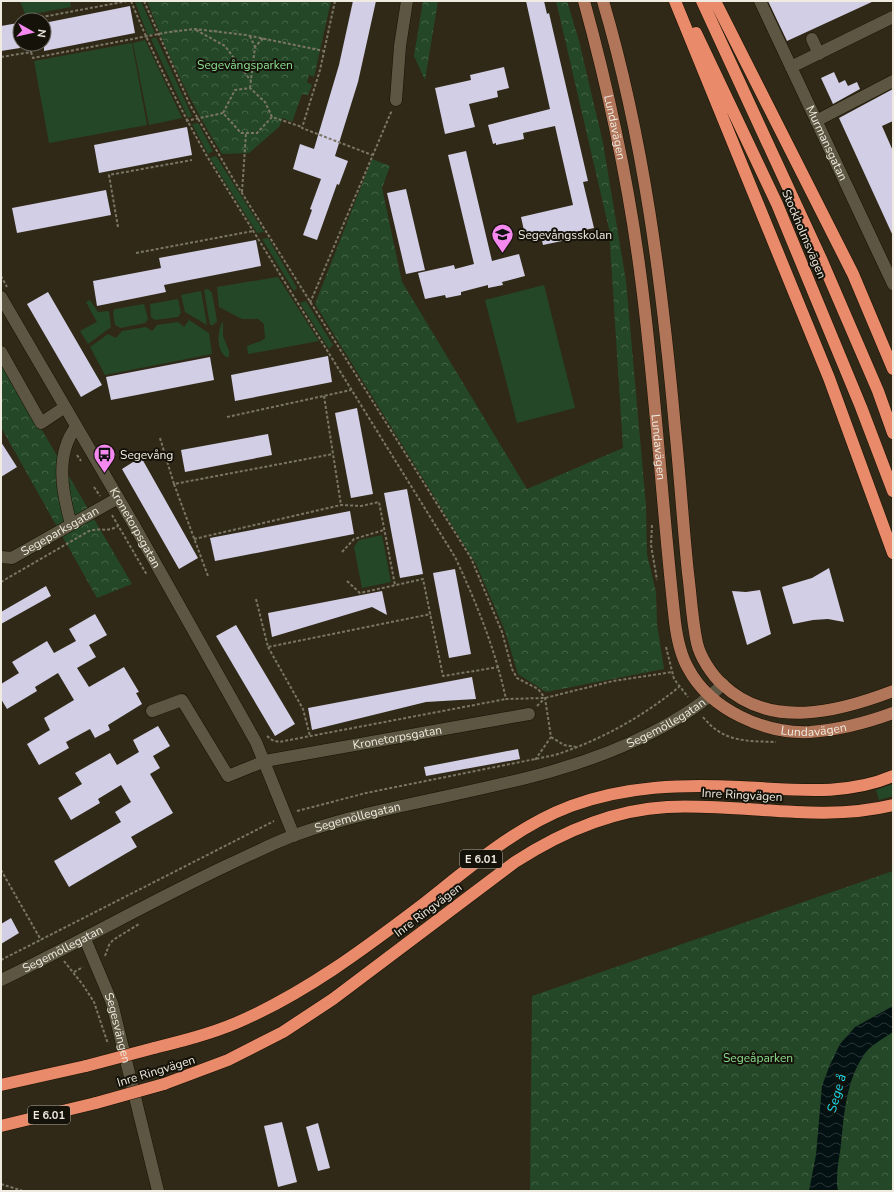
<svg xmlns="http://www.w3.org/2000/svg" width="894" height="1192" font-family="'Nunito Sans',sans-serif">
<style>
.green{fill:#244827}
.park{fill:url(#park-crowns)}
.water{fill:url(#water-waves)}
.building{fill:#d1cee5}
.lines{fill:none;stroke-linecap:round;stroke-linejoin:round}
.minor-casing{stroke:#181203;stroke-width:13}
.major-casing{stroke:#181203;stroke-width:13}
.highway-casing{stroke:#181203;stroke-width:13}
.path{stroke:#7b7566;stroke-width:2;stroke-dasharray:3 2;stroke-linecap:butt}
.minor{stroke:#5d5643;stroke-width:12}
.major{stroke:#b1755a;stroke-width:12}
.highway{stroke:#e98a6a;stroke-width:12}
.highway-bridge-casing{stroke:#181203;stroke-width:13;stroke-linecap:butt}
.highway-bridge{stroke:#e98a6a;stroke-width:12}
.labels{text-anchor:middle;stroke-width:4;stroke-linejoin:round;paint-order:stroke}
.shield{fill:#15120a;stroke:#aeaaa0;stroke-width:1}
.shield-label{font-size:11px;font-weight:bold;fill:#efebe0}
.park-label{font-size:12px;fill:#8be08f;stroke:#15120a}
.street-label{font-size:12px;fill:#efebe0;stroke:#15120a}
.poi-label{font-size:12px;fill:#efebe0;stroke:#15120a;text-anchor:start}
.water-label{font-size:13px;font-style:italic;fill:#1bdff4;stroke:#15120a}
</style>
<defs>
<pattern id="park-crowns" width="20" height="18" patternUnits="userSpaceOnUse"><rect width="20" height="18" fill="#244827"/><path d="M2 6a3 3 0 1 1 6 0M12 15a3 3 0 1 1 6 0" fill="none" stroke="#446346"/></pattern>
<pattern id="water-waves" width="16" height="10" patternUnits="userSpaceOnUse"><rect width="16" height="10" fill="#031113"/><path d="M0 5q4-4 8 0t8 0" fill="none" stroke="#283435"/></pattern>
</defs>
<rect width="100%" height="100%" fill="#302917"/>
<path class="green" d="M20,1H70L71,7L28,15L25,14Z
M141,1L155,33L148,36L135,2Z
M156,37L192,116L188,118L151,39Z
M145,40L182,118L149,125L133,43Z
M132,43L147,125L49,143L34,61Z
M198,123L213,151L208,154L192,124Z
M216,156L264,232L257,233L210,158Z
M268,238L297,288L294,291L262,239Z
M278,277L319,341L248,354L247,346L261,341L265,338L264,324L258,319H242L219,307L217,287Z
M544,285L575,408L517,423L485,300Z
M208,289L212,293L217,321L213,325H210L204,290Z
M201,291L207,325L185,312L181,295Z
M178,299L181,313L178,317L155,320L151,317L150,304Z
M90,300L98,312L109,311L111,327L88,344L80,331L97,322L86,302Z
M306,301L333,345L329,349L300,303Z
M144,304L148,319L145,323L121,328L115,325L113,312L115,309Z
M189,320L209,333L212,354L105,375L90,347L108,334L116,338L122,331L146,327L152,331L157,325L178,322L184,327Z
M223,321V336L229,351V357H226C216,349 217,331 223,321Z
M382,535L391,582L362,588L354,547L359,540Z
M893,784V796L879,800L876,790Z"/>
<path class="park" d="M147,1H331L314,77L309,75L307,82L312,85L308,95L302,94L292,122L283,118L279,127L249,153L222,154C192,106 167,54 147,1Z
M423,1H438L425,80L414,56Z
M556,1H567L579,41L603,143L626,281L646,506L647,554L656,592L657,624L664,669L546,692L518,674L505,631L476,564L315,304L372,159L390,166L382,188L402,282L527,489L623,448L609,229Z
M1,360L132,584L97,598L1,427Z
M893,871V1191H530L532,996Z"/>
<path class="water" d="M893,1006V1032C884,1038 873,1044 866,1052C846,1079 844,1114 841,1145C839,1160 835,1177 838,1191H809L816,1155L822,1086L829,1067L840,1044L855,1027Z"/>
<path class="building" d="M353,1H376L358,82L335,156L348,161L339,185L337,184L317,240L303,235L312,210L310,209L321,179L293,169L300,144L314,149L339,65Z
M526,1H544L547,14L549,13L588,181L583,182L594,228L575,232L576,238L543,245L540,232L525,235L521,217L573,205L555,126L523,133L524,139L496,145V143L493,144L488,125L550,109Z
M768,1H874L787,41Z
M130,6L135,33L44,51V23Z
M18,23L20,48L1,51V26Z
M504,67L509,88L497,91L498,97L469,104L475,127L445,134L435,88L471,80L470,75Z
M834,72L839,83L845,80L848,86L857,82L860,89L833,104L821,78Z
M893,89V121L882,126L893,151V236L839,118Z
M187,127L192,155L99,173L94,145Z
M466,151L492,261L519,254L525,276L502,282L503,285L488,288V285L461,292V295L446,298L445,295L425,299L418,273L454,265L455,269L474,264L448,155Z
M406,189L425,270L406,274L387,193Z
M106,190L111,215L17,233L12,208Z
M256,240L261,266L164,285L166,292L97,306L93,281L161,268L159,258Z
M48,292L102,385L81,397L27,304Z
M328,356L332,382L235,401L231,375Z
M210,357L214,380L111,400L106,377Z
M357,408L373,494L351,498L335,413Z
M268,434L272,455L185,472L181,450Z
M1,442L17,467L1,477Z
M141,457L198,558L179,569L122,469Z
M407,489L423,574L400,578L384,493Z
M350,511L354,534L215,561L210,538Z
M829,568L844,622L828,619L813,620L793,624L782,587L812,578Z
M455,569L471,654L449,658L433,573Z
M46,586L51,596L1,624V612Z
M760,590L771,634L747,645L732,591L746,592Z
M382,591L387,615L372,607L272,637L268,613Z
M95,614L107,635L89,645L96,657L77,668L89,687L124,667L139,692L136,693L142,704L108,725L110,730L95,738L90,729L66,742L69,748L39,765L27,744L50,730L44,718L74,700L58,673L35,687L37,691L7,709L1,699V684L19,673L12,662L47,641L54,653L76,641L69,629Z
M236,625L295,724L275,736L216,636Z
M472,677L476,699L426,702L312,730L308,708Z
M158,726L170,746L153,756L160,768L150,774L173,813L131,837L137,847L69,887L54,861L121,822L115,812L131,802L121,785L98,799L100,803L71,820L58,798L82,784L75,773L110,753L117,765L139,752L133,740Z
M518,749L520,759L426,776L424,767Z
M11,918L19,933L1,944V924Z
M282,1122L297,1182L278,1187L264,1126Z
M318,1123L330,1168L318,1171L306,1127Z"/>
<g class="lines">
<defs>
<g id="minor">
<path id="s1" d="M760,1L893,284"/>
<path d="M812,39L819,54"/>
<path d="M791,67L893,17"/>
<path d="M396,100L400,46L407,1"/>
<path d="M816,121L893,81"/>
<path id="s2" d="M1,297L134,525L256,742L294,836"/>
<path d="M1,352L41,423L65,407"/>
<path d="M71,524C62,492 55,454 76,427"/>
<path id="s3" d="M1,557L12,558L118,498"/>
<path id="s4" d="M152,711L182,700L228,776L265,761L529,714"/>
<path id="s5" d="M85,939L112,1003L158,1191"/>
<path id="s6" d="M1,980C78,943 153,900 230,864C252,854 273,843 295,835C412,794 540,790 651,733C677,720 702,705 723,684"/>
</g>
<g id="major">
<path id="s7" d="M584,1C609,92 629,185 641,279C656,393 662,508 675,622C677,638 680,654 688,668C710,710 765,734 810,732C839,730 866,723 893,713"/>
<path d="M603,1C644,140 662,284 675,428C680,476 683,525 688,573C691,596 692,620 697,643C700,657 712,675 722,684C770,730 838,712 893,691"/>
</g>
<path id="highway" d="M675,1L829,378L893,553
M702,1L822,261L878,391L893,433
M715,1L853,274L893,369
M696,33L777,204L861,407L893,491
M154,1048C182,1041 210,1034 236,1023C304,994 364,949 422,905C469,868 515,827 571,806C625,786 683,784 740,787C791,789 844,797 893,776
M164,1084L228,1060L283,1032L333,999L515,862C560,833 611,810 667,807C742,803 819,823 893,805
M1,1085L86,1066
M1,1126L96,1103"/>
</defs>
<use href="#minor" class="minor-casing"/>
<use href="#major" class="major-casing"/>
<use href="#highway" class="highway-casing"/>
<path class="path" d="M131,1C153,55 179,107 208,158L455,557C477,604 495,649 506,699L545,698L613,681L672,672
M144,1L190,105L235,182L471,558L502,632L512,669L517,678L538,689L545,698L551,737L535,760
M335,1L320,70L302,128L372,155
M26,20L128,1
M196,30L225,46L251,81
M250,36L255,47
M31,52L33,58L169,32L195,29L246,35L324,51
M1,57L31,52L29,44
M250,88L255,47L263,38
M272,117L257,133H241L223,113L235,90L250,88L265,102L272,117L302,127
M186,121L223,113
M242,192L246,133
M118,227L109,175L192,160
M136,253L253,231
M1,276L7,287
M310,303L392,110
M324,396L341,505
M227,417L351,390
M160,438L174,484L333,454
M77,455L81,461
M174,484L208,576
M94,487L100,496
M112,515L147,575
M652,525L651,545L657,580
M194,539L341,505L361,506L379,502L395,585
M342,552L354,539L384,530
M347,581L360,593L423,579L443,676L499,667
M1,582L89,531C101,527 107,533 118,526
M256,599L268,647L431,614
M268,647L303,709L310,736
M666,647L674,679L688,697
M537,706L544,699
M703,717C723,742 745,741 776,742
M267,736L272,740L279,742L506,699
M551,737L564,745L576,747
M297,811L366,793L555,755C601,740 642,717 679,687
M1,870L41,940
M105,956L109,945L113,940L139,924
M1,960L274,821
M64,961L83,985L94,1002L108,1044
M74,972L83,967
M1,1184L23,1191"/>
<use href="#minor" class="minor"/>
<use href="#major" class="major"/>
<use href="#highway" class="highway"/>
<defs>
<path id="highway-bridge" d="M86,1066L154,1048
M96,1103L164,1084"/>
</defs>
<use href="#highway-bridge" class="highway-bridge-casing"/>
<use href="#highway-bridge" class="highway-bridge"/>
</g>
<defs>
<symbol id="school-pin" viewBox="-11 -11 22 30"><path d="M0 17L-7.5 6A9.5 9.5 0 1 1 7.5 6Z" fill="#f589ef" stroke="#15120a"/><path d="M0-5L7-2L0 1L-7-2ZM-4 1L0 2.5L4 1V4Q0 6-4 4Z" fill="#111"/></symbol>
<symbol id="bus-pin" viewBox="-11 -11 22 30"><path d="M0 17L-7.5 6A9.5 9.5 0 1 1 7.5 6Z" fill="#f589ef" stroke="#15120a"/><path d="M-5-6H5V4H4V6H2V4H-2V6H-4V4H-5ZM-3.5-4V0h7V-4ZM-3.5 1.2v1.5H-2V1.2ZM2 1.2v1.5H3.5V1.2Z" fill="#111"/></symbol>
</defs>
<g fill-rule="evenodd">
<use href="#school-pin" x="490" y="222" width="25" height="34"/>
<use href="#bus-pin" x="92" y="442" width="25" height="34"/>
</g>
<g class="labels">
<g class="shield">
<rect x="460" y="850" width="42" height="18" rx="3"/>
<rect x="28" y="1106" width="42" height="18" rx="3"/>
</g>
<g class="shield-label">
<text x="481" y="863">E 6.01</text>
<text x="49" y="1119">E 6.01</text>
</g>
<g class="park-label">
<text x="245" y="69">Segevångsparken</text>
<text x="758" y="1062">Segeåparken</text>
</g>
<g class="street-label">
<text dy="4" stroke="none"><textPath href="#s7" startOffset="130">Lundavägen</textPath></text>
<text dy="4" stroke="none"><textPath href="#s1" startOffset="157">Murmansgatan</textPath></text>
<text transform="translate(804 234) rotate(67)" y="4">Stockholmsvägen</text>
<text dy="4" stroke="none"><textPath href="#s7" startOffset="453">Lundavägen</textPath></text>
<text dy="4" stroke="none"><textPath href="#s2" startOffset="267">Kronetorpsgatan</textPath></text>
<text dy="4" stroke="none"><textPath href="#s3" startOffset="66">Segeparksgatan</textPath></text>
<text dy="4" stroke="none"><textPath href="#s6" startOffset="717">Segemöllegatan</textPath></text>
<text dy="4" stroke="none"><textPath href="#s7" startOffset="825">Lundavägen</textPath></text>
<text dy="4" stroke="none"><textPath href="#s4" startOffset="295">Kronetorpsgatan</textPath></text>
<text transform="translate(742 795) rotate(3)" y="4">Inre Ringvägen</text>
<text dy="4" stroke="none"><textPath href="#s6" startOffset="393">Segemöllegatan</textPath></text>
<text transform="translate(428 910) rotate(-37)" y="4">Inre Ringvägen</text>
<text dy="4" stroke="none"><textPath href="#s6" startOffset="69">Segemöllegatan</textPath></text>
<text dy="4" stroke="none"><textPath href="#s5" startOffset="95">Segesvängen</textPath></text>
<text transform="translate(156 1071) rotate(-17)" y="4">Inre Ringvägen</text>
</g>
<g class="poi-label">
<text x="518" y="239">Segevångsskolan</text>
<text x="120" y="459">Segevång</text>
</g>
<g class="water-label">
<text transform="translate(836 1093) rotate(-74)" y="5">Sege å</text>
</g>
</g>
<rect width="894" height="1192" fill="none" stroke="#efebe0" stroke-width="4"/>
<g transform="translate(32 32) rotate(98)"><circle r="19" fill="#15120a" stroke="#6c6960"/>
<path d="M0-3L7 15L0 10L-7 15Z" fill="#f589ef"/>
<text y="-6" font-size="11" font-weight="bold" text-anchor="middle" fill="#efebe0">N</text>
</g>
</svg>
